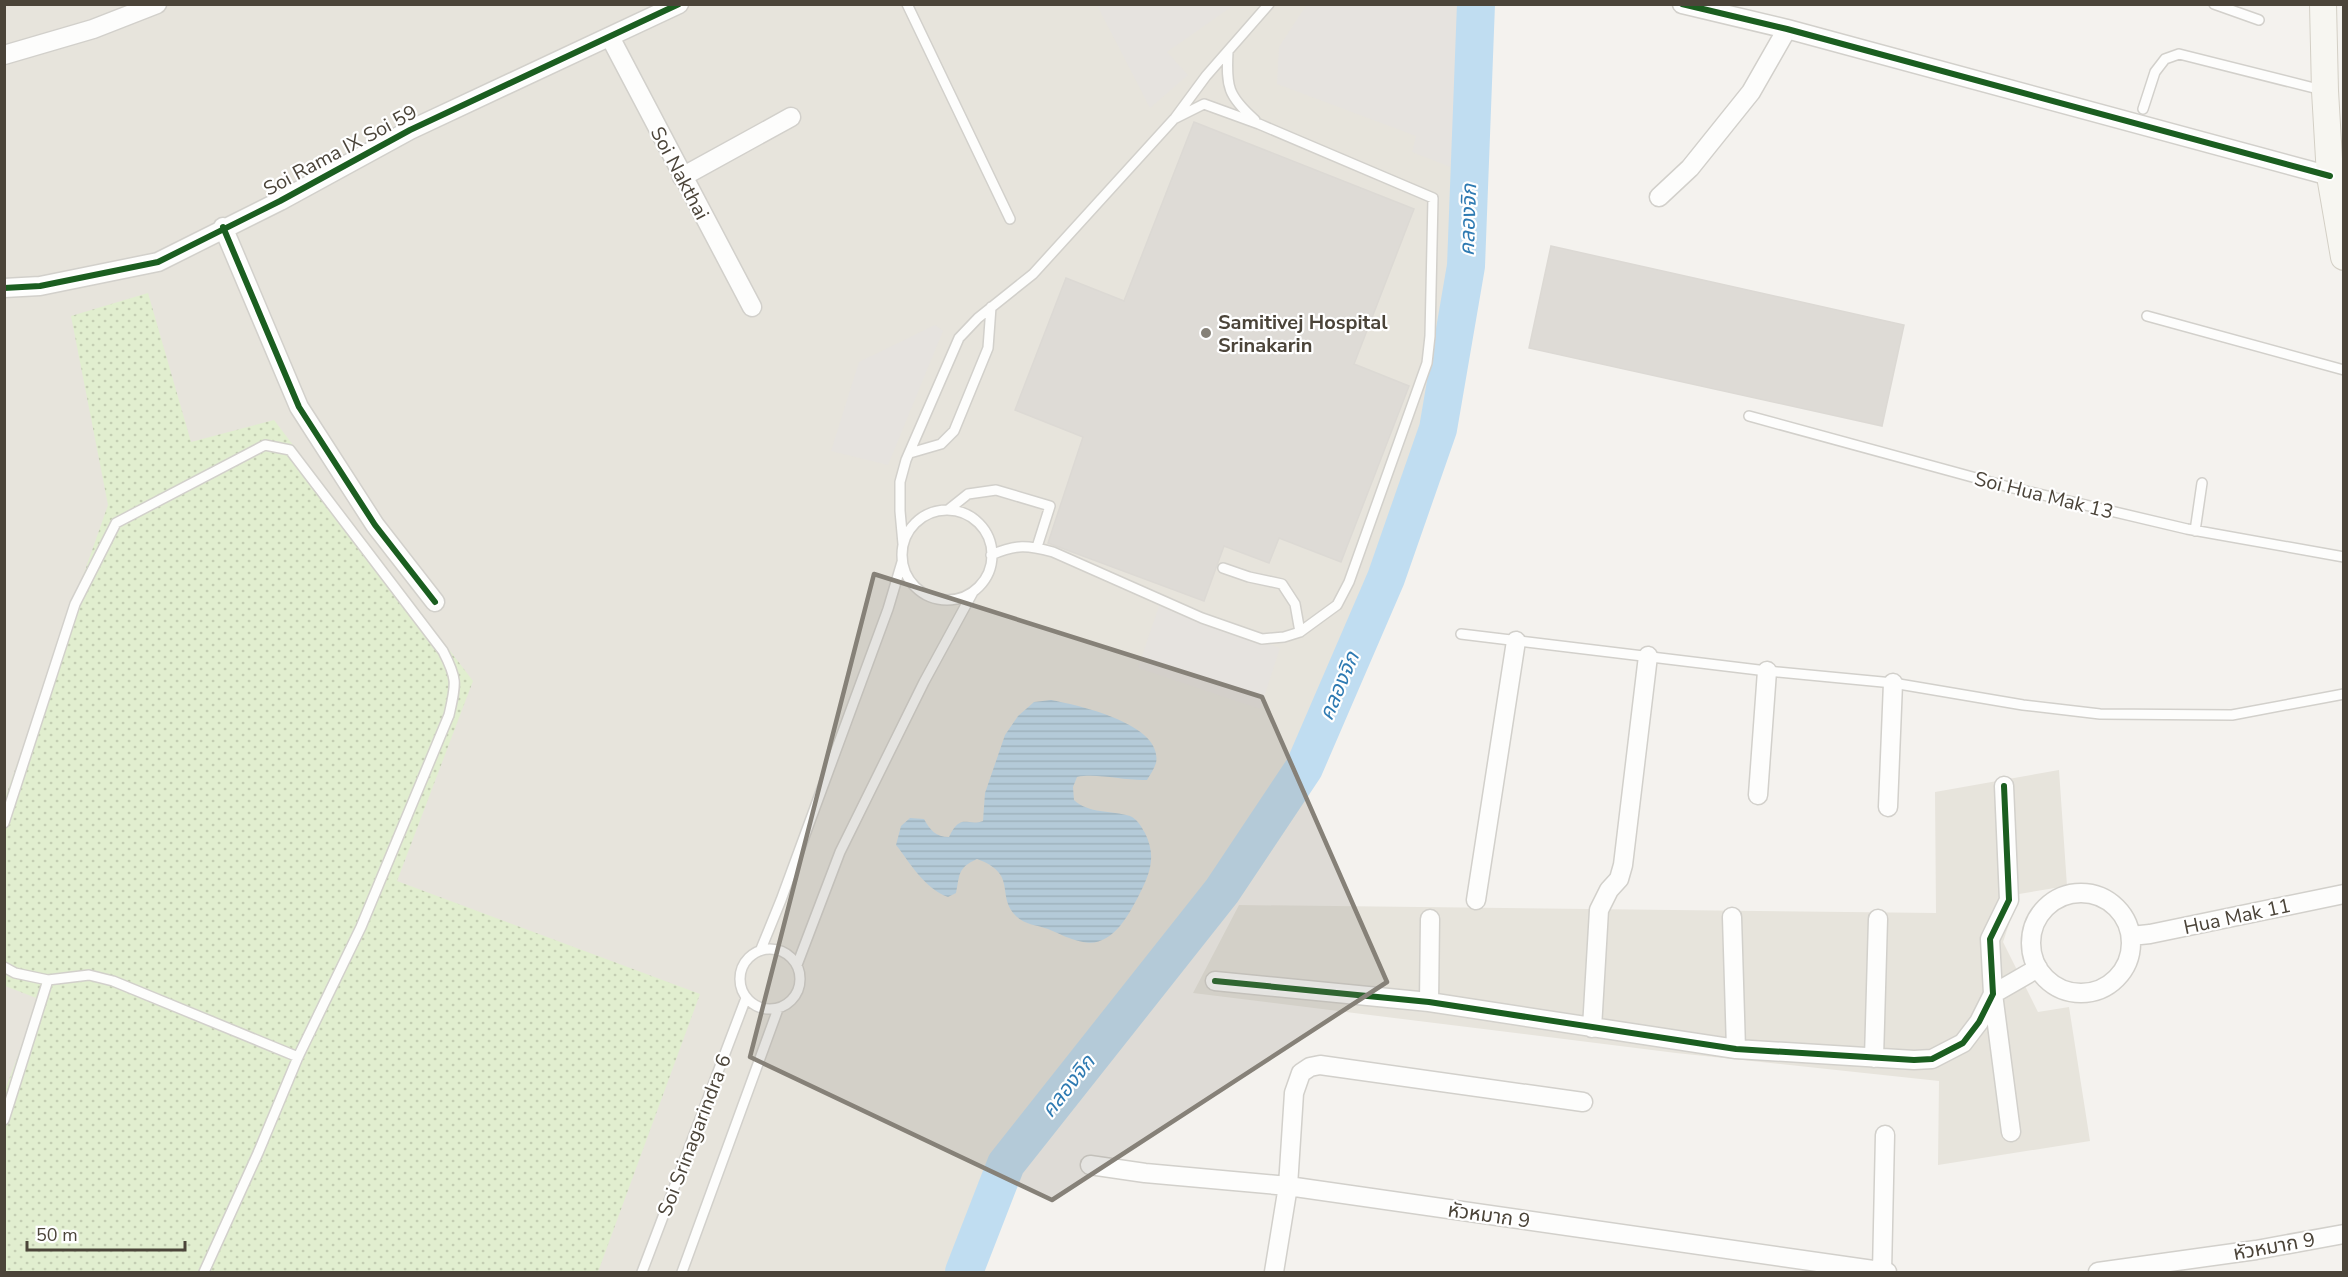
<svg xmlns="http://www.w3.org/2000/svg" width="2348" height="1277" font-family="'Nunito Sans','Noto Sans Thai',sans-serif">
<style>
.residential{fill:#e7e4dc}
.grass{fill:url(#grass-dots)}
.parking{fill:#e6e3df}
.water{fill:url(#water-rules)}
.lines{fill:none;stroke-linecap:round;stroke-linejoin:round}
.river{stroke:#c0ddf1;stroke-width:38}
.building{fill:#dedbd6;stroke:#dcd9d4;stroke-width:1.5}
.lane-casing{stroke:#d2d0cb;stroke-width:12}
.street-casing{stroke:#d2d0cb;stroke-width:21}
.secondary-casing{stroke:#d3cfc5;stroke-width:28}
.lane{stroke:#fdfdfc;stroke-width:9}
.street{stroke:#fdfdfc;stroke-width:18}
.secondary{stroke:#f7f6f1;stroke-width:26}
.cycleway-casing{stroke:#fff;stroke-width:10}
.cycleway{stroke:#1b5e20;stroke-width:6}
.marked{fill:#868178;fill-opacity:0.2;stroke:#868178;stroke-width:4.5;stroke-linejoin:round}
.poi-dot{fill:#868178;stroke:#fff;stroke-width:2}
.labels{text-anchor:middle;stroke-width:4.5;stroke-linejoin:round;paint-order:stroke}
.street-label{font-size:20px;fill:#4b4439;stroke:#fff}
.poi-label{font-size:20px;font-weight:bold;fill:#4b4439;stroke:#fff;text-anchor:start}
.water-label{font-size:21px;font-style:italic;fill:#2e7ab2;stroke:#fff}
</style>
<defs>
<pattern id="grass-dots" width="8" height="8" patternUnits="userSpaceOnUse" patternTransform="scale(1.5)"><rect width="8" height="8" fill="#e1eecf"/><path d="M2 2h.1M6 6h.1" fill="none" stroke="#c3cdb2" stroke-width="1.8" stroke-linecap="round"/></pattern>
<pattern id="water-rules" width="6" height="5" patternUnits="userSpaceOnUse" patternTransform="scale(1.5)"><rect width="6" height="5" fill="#c0ddf1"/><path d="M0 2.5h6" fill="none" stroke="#a6bfcf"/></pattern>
</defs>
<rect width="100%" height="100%" fill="#f4f2ee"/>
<path class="residential" d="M5,5H1491L1481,268L1453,433L1400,583L1318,776L1235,900L1020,1172L981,1272H5Z
M2059,770L2067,886L2019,894L2003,942L2038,1012L2069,1007L2090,1141L1938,1165L1939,1081L1676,1053L1193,993L1239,905L1936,913L1935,792Z"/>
<path class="grass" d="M148,293L191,442L274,420L473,681L397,881L700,994L598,1272H5L4,1093L39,999L5,986V798L108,505L71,316Z"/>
<path class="parking" d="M1307,4L1461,5L1453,168L1412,152L1416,136L1277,84L1279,47Z
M1097,5H1234L1167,52L1188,75L1150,108Z
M935,325L943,331L888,465L831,451L859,362Z
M1159,606L1280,648L1260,709L1138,668Z"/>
<path class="water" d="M1051,700C1078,705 1164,724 1156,763C1154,769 1150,775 1147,780C1124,781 1098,773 1077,777L1073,787L1074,800C1089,814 1111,810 1130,816C1137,819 1141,826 1145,833C1156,855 1151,872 1140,893C1129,915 1112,948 1083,942C1071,940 1060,934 1048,929C1037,925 1024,925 1015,915C996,894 1018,874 977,859C957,868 960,875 956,893L948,897C924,888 911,864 896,845L901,826L910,818L924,819C930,830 936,837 949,837C961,812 967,827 983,821L985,793L1005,735L1018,716L1034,702Z"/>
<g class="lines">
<path class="river" d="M964,1272L1006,1164L1222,891L1304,768L1386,578L1438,429L1466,266L1476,4"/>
</g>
<path class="building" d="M1194,122L1414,209L1354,364L1409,386L1341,562L1279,538L1269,563L1224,546L1204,601L1048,543L1083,437L1015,410L1066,278L1124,301Z
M1551,246L1904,325L1882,426L1529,348Z"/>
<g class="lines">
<defs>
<path id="lane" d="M907,4L1010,219
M2214,4L2259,20
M1228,52C1226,87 1228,96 1255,120
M2143,109L2155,72L2165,59L2179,54L2322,90
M1175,118L1206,76L1269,4
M2147,316L2344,370
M1749,416L2009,487L2187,529L2344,557
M910,453L941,444L954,431L988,348L991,307
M948,510L968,494L996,490L1050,506L1037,547
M902 555a45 45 0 1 1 90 0a45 45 0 1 1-90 0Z
M2195,531L2202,483
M903,544L900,511V482L906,460L959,338L978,318L1033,274L1174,119L1204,104L1259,124L1433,198L1430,336L1427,363L1349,582L1337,605L1300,632L1284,637L1262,639L1202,618L1053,552C1027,545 1017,544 991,555
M1223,568L1249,577L1282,584L1295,604L1300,632
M1461,634L1767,671L1893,683L2023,705L2100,714L2232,715L2344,694
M4,823L75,604L116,523L265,445L290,450L443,651C458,680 456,684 449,715L361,927L298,1057L258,1153L204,1272
M740 979a30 30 0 1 1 60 0a30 30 0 1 1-60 0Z
M761,949L781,900L888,609L902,562
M797,965L840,852L924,682L973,592
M4,967L15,973L48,980L4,1120
M48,980L89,975L113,981L298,1057
M642,1272L746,998
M682,1272L778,1009"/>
<path id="street" d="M1682,4L1787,29L2330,176
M610,37L752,307
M4,55L93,29L157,4
M682,177L791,117
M1659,197L1690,168L1751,92L1787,29
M223,227L299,407L375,525L435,602
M4,288L40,286L158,262L280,201L410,130L679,4
M1758,795L1767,671
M1888,807L1893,683
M2031 943a50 50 0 1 1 100 0a50 50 0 1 1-100 0Z
M1476,900L1516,641
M1732,917L1736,1049
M2131,936L2150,934L2344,894
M1215,981L1429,1002L1736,1049L1914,1060L1932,1059L1963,1043L1979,1022L1993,994L1990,939L2009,900L2004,786
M1429,1002L1430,919
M1592,1028L1599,910L1609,890L1619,879L1623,865L1648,656
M1874,1058L1878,919
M2011,1132L1993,994L2038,968
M1090,1165L1145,1173L1288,1186L1887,1272
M1274,1272L1288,1186L1294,1093L1301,1073L1310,1067L1320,1065L1583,1102
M1882,1272L1885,1135
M2098,1272L2256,1250L2344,1234"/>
<path id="secondary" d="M2323,4L2325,91L2330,176L2344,257"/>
</defs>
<use href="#lane" class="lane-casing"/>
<use href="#street" class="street-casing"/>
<use href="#secondary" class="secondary-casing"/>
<use href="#lane" class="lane"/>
<use href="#street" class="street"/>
<use href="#secondary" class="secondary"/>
<defs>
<path id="cycleway" d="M1682,4L1787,29L2330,176
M223,227L299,407L375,525L435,602
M4,288L40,286L158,262L280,201L410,130L679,4
M1215,981L1429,1002L1736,1049L1914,1060L1932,1059L1963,1043L1979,1022L1993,994L1990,939L2009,900L2004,786"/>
</defs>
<use href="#cycleway" class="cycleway-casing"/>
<use href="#cycleway" class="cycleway"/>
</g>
<path class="marked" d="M874,574L1262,697L1387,982L1052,1200L750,1057Z"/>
<circle class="poi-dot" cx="1206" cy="333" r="6"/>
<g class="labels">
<g class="street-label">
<text transform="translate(340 150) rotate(-28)" y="7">Soi Rama IX Soi 59</text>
<text transform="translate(680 173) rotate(62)" y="7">Soi Nakthai</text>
<text transform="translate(2044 495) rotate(14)" y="7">Soi Hua Mak 13</text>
<text transform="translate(2237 916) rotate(-12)" y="7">Hua Mak 11</text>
<text transform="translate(694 1135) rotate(-69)" y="7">Soi Srinagarindra 6</text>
<text transform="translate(1489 1215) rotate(8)" y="7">หัวหมาก 9</text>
<text transform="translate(2274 1246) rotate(-10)" y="7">หัวหมาก 9</text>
</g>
<g class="poi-label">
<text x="1218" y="329">Samitivej Hospital<tspan x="1218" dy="23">Srinakarin</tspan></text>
</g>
<g class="water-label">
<text transform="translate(1468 220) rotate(-88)" y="7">คลองจิก</text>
<text transform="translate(1339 686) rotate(-67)" y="7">คลองจิก</text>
<text transform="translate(1068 1086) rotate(-52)" y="7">คลองจิก</text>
</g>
</g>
<rect width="2348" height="1277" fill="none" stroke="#4b4439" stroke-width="12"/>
<path d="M27 1241v9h158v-9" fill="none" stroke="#4b4439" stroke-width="3"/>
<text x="36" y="1241" font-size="18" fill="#4b4439" stroke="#ffffff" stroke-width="4.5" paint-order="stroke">50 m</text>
</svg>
